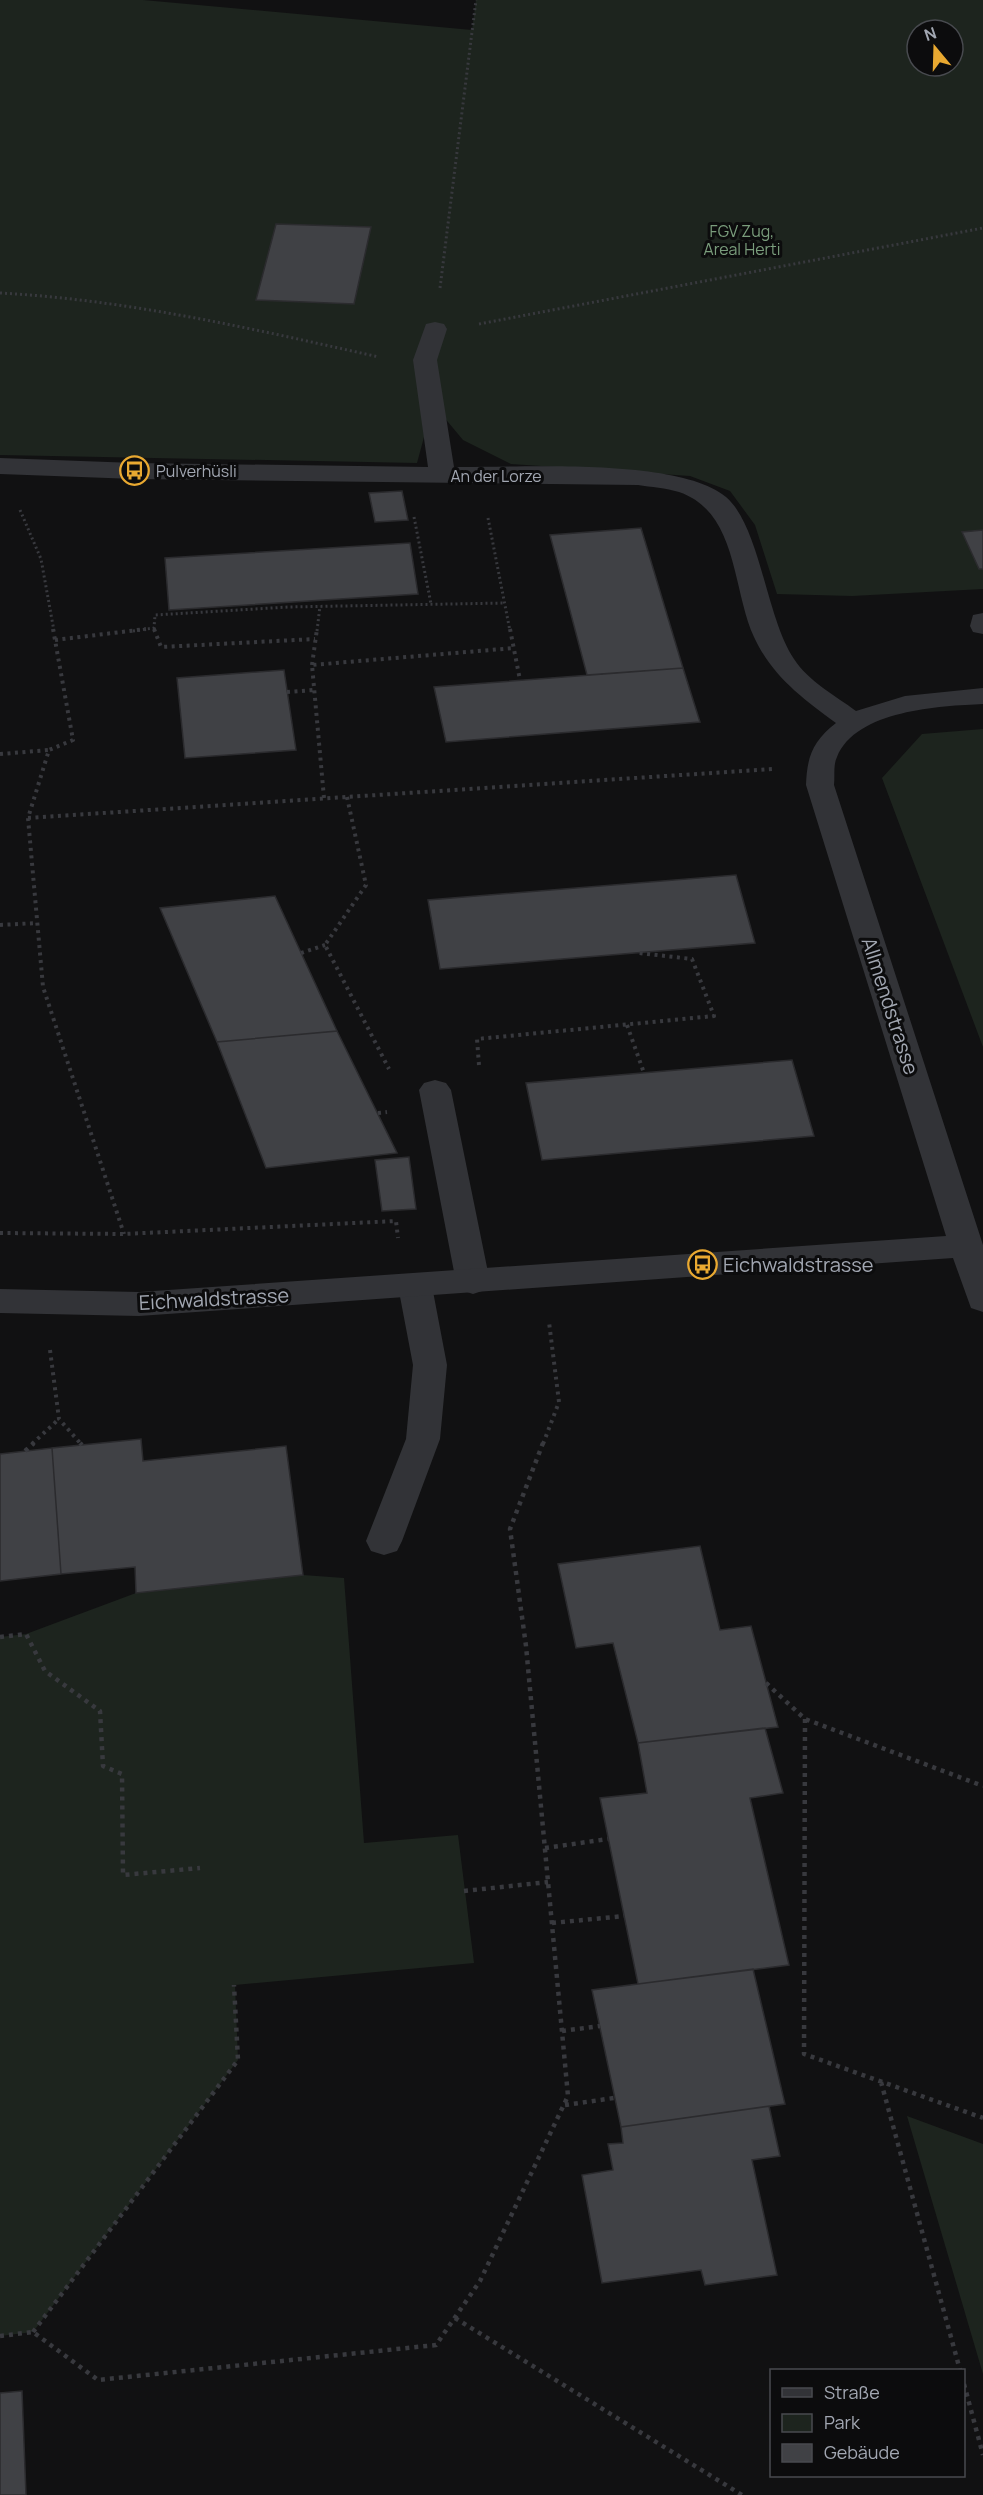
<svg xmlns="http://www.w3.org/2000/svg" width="983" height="2495" font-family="Manrope,sans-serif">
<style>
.green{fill:#1d241e;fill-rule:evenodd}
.building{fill:#404145;stroke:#2b2b2e;stroke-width:1.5}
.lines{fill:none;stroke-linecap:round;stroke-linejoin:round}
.path-far2{stroke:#38393e;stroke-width:3;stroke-dasharray:2 3;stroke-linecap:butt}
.path-far1{stroke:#38393e;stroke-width:4;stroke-dasharray:3 4.5;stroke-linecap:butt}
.path{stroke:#38393e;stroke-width:4.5;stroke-dasharray:4 5;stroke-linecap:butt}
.lane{fill:#323337;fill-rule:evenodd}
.street{fill:#323337;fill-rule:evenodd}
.labels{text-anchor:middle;stroke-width:6;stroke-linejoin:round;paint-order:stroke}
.far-park-label{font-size:16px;fill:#7a9d7c;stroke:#0c0c0d}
.far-poi-label{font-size:16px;fill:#a2a7b2;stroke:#0c0c0d;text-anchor:start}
.far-street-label{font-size:16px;fill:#a2a7b2;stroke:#0c0c0d}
.street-label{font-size:20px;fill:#a2a7b2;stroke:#0c0c0d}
.poi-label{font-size:20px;fill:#a2a7b2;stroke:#0c0c0d;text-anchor:start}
</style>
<rect width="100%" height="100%" fill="#111112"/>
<path class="green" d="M0,0H143L472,30L476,0H983V589L852,596L777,594L755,525L730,491L690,476L511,464L463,440L433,404L417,463L0,455ZM917,30H953V66H917Z
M983,729V1047L882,778L922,734Z
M303,1575L344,1578L364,1843L458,1835L474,1963L235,1985L238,2060L33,2332L0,2336V1637L26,1634L136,1593Z
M907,2116L983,2144V2374Z"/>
<path class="building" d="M276,224L371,227L354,304L256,300Z
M402,491L408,520L375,522L369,493Z
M641,528L683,668L587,675L550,535Z
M983,530V569H979L962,532Z
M410,543L418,594L169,610L165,558Z
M683,668L700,722L446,742L434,687Z
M284,670L296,750L185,758L177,678Z
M736,875L755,943L440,969L428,900Z
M275,896L337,1031L217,1042L160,908Z
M337,1031L397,1153L266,1168L217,1042Z
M792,1060L814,1136L542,1160L526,1083Z
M409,1157L416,1209L382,1211L375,1160Z
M141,1439L143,1461L286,1446L303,1575L136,1593L135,1567L61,1574L52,1448Z
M52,1448L61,1574L0,1581V1454Z
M700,1546L720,1630L751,1626L778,1727L638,1743L613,1643L576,1648L558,1564Z
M765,1728L783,1793L750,1798L789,1965L638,1984L600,1798L647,1793L638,1743Z
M753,1969L785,2104L621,2127L592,1990Z
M769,2106L780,2156L752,2160L777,2275L705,2285L701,2270L602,2283L582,2175L613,2170L608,2144L623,2143L621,2127Z
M22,2391L26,2495H0V2393Z"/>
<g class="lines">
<path class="path-far2" d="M440,288L476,0
M0,293C129,300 253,329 379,357
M479,324L983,228
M20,510L41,559L54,631
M414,517L431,604
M488,518L510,631
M154,628L155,631
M133,631L154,628L155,615L288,607L505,603
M317,631L320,606"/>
<path class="path-far1" d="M53,629L73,740L49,750L28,818L43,987L124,1234
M154,629L161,647L315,639
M510,629L520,680
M55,640L146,629
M312,665L317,629
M287,692L314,690
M0,754L49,750
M347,797L366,885L325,945L389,1069
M324,798L312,665L514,648
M28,818L772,769
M0,925L37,923
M301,953L325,945
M627,1025L644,1073
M479,1065L477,1039L714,1016L692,959L639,953
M378,1113L387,1112
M0,1233L124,1234L396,1221L398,1238
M50,1350L59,1419L81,1444
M32,1444L59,1419
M543,1444L559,1402L549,1322"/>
<path class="path" d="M80,1443L82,1445
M25,1451L34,1443
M0,1637L26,1634L45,1671L100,1711L103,1766L122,1774L123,1875L200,1868
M766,1683L805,1719L983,1786
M805,1719L804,2054L983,2118
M545,1848L608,1839
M464,1891L548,1882
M552,1923L624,1916
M562,2031L600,2026
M881,2082L960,2370
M565,2105L614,2098
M455,2318L742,2495
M33,2332L238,2060L234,1985
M0,2336L33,2332L98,2380L436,2345L480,2281L568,2096L526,1646L510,1529L543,1443
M964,2384L983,2455"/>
<path class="lane" d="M983,613V634L973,632L970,626L973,615Z
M435,1080L446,1083L451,1090L490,1282L485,1290L473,1294L461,1290L456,1282L419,1090L424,1083Z
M415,1274L427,1278L432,1286L447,1365L440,1439L402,1541L397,1551L384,1555L371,1551L366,1541L406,1439L413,1365L398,1286L403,1278Z"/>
<path class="street" d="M435,322L444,324L447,329L437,360L454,467C518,468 678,457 726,497C760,526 766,617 794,659C808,681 836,696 856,711L905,696L983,688V704C940,706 856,710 837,757C833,765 835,776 834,785L983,1245V1312L971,1308L953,1258L139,1316L0,1313V1289L139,1292L946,1236L806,785C807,756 813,741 836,723C802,698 772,676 754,637C732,589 738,512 679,492C666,488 651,487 638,485L135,479L0,474V458L135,463L428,467L413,360L426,324Z"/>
</g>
<defs>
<symbol id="bus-ring" viewBox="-11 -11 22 22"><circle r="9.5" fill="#0c0c0d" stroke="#e9a931" stroke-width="1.5"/><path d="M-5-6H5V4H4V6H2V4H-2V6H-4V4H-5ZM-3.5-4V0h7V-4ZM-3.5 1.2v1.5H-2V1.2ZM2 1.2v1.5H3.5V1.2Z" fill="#e9a931"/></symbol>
</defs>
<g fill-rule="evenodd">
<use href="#bus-ring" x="118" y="454" width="33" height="33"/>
<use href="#bus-ring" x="686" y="1248" width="33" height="33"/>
</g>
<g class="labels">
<g class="far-park-label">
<text x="742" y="237">FGV Zug,<tspan x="742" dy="18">Areal Herti</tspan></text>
</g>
<g class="far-poi-label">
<text x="156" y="477">Pulverhüsli</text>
</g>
<g class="far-street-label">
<text x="496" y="482">An der Lorze</text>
</g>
<g class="street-label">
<text transform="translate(890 1006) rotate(72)" y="7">Allmendstrasse</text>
<text transform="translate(214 1299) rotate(-3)" y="7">Eichwaldstrasse</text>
</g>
<g class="poi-label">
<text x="723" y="1272">Eichwaldstrasse</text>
</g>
</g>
<rect x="770" y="2369" width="195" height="108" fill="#0c0c0d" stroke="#484a4f" stroke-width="1.5"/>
<rect x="782" y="2388" width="30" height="9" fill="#323337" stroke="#484a4f" stroke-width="1.5"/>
<text x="824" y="2399" font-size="18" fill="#a2a7b2">Straße</text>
<rect x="782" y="2414" width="30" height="18" fill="#1d241e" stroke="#484a4f" stroke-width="1.5"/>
<text x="824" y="2429" font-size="18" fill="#a2a7b2">Park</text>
<rect x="782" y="2444" width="30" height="18" fill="#404145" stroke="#484a4f" stroke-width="1.5"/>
<text x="824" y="2459" font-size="18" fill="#a2a7b2">Gebäude</text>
<g transform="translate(935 48) rotate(341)"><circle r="28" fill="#0c0c0d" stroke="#484a4f" stroke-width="1.5"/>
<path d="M0-4.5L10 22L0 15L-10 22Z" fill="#e9a931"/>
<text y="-9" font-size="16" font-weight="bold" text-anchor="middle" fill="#a2a7b2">N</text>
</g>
</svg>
